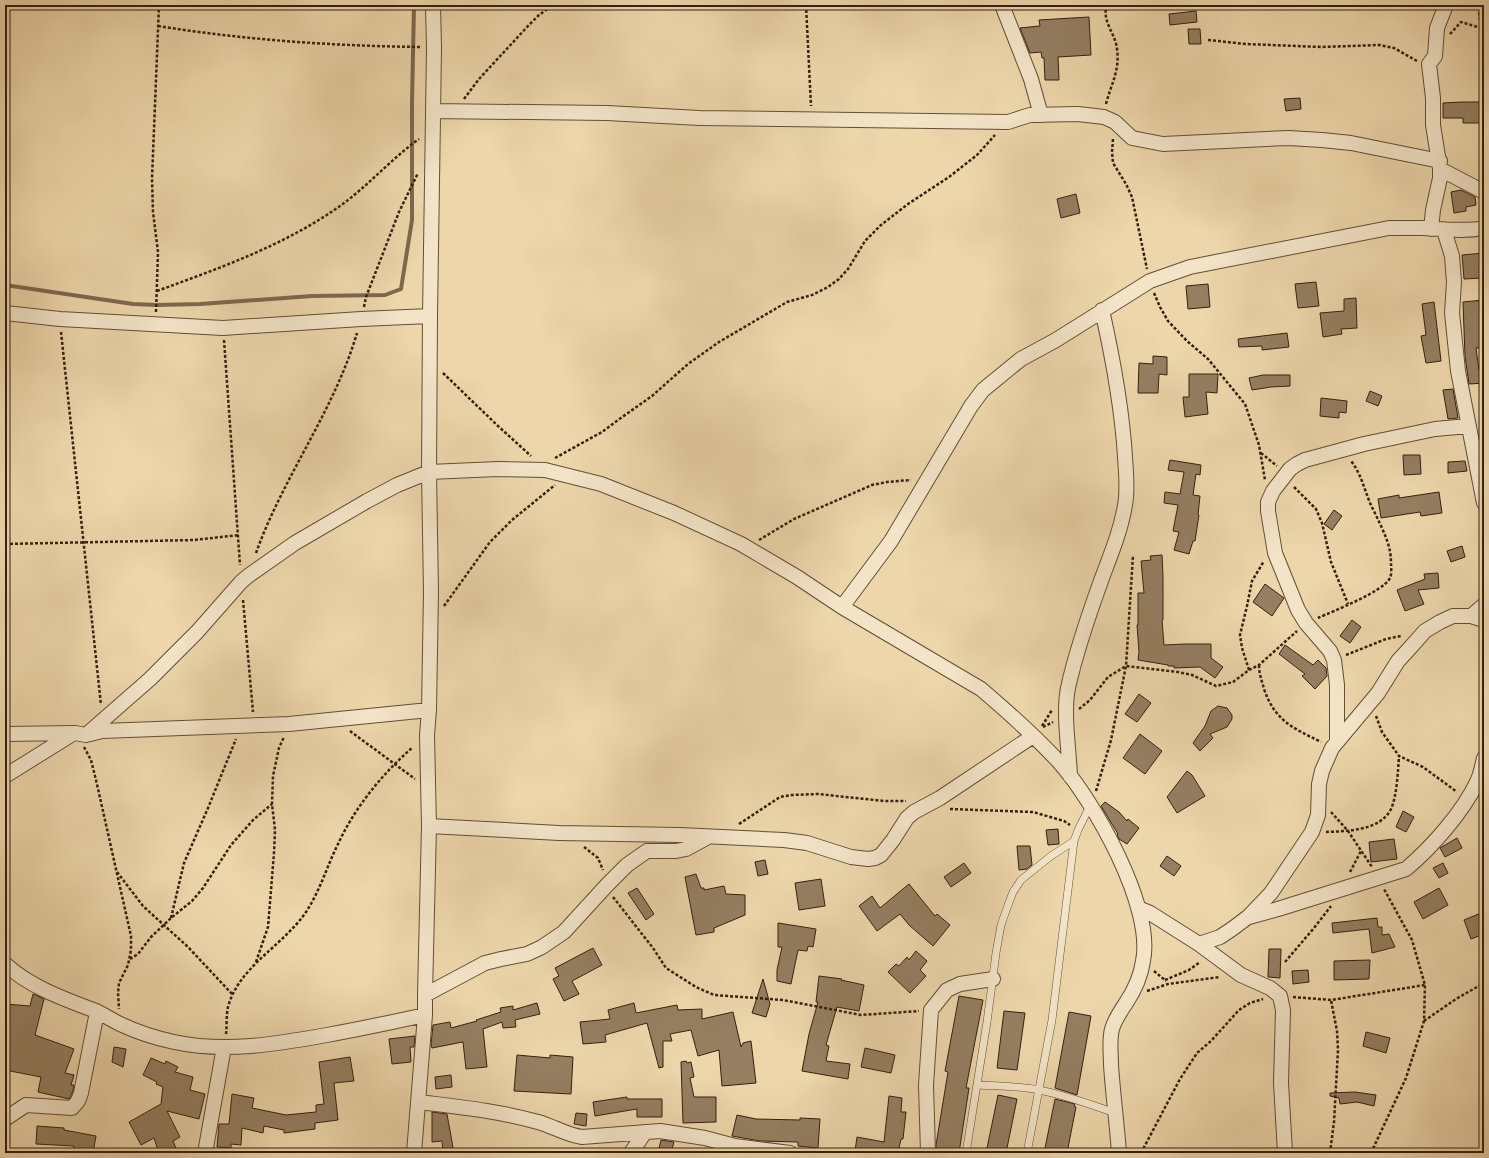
<svg xmlns="http://www.w3.org/2000/svg" width="1489" height="1158" font-family="'EB Garamond',serif">
<style>
.lines{fill:none;stroke-linecap:round;stroke-linejoin:round}
.stream{stroke:#7d684e;stroke-width:4}
.building{fill:#947f61;stroke:#342011}
.service-casing{stroke:#624e37;stroke-width:8}
.minor-casing{stroke:#624e37;stroke-width:16}
.path{stroke:#342011;stroke-width:2.5;stroke-dasharray:3 2;stroke-linecap:butt}
.service{stroke:#f3e4c8;stroke-width:7}
.minor{stroke:#f3e4c8;stroke-width:14}
</style>
<rect width="100%" height="100%" fill="#ecd6aa"/>
<filter id="stains"><feTurbulence type="fractalNoise" baseFrequency=".005" numOctaves="4"/><feColorMatrix values="0 0 0 0 .2 0 0 0 0 .09 0 0 0 0 .02 0 0 0 .5 -.17"/></filter>
<radialGradient id="worn" r=".72"><stop offset=".6" stop-color="#630" stop-opacity="0"/><stop offset="1" stop-color="#630" stop-opacity=".3"/></radialGradient>
<g class="lines">
<path class="stream" d="M5,285L133,304L157,305L200,304L312,296L385,295L401,289L412,220V102L414,5"/>
</g>
<path class="building" d="M1196,11L1197,22L1170,25L1169,14Z
M1089,17L1091,55L1058,57L1059,80H1045L1044,58H1042L1041,52L1030,53L1020,28L1040,26L1039,20Z
M1188,29H1200L1201,44H1189Z
M1300,98L1301,109L1286,111L1284,99Z
M1462,102H1480L1481,123H1463V118H1443V103Z
M1461,190L1475,197L1476,205L1466,207V211L1454,213L1451,192Z
M1076,194L1080,213L1061,218L1057,199Z
M1484,253V268H1481L1482,278L1464,279L1462,255Z
M1316,282L1319,306L1298,308L1295,284Z
M1208,284L1210,307L1188,309L1186,286Z
M1356,298L1357,328L1341,329L1342,334L1323,337L1320,313L1344,311V299Z
M1484,300V348H1476L1479,370L1484,369V383L1469,384L1465,356L1463,302Z
M1434,302L1441,361L1426,363L1421,336L1426,335L1422,304Z
M1287,333L1289,347L1262,350V346L1239,347L1238,339Z
M1153,356L1167,357V375L1159,374L1158,393H1138L1139,363L1153,364Z
M1189,374H1218L1217,393L1206,392L1208,414L1185,417L1183,397H1189Z
M1263,375H1290V386L1271,387L1252,390L1249,378Z
M1453,389L1458,418L1448,419L1443,390Z
M1370,391L1382,396L1378,406L1366,401Z
M1321,398L1347,401L1346,413L1339,412V418L1320,416Z
M1403,455H1420L1421,474L1404,475Z
M1170,460L1201,465L1200,475L1196,474L1193,495L1200,496L1198,515H1199L1195,541H1193L1189,554L1174,550L1179,532L1173,531L1178,505L1164,503L1165,492L1180,494L1184,472L1168,470Z
M1465,461L1467,471L1448,473V462Z
M1439,492L1442,513L1421,516L1420,512L1381,518L1378,499L1399,495V498Z
M1334,510L1342,516L1332,530L1324,524Z
M1462,546L1465,557L1451,562L1447,551Z
M1162,555L1163,576V620H1162L1164,645L1185,644H1211V658L1223,667L1215,678L1200,667L1174,668V666H1168V665L1138,660L1139,652L1137,625H1138V593H1144L1141,561L1151,560L1150,556Z
M1438,573L1439,588L1418,590L1424,604L1405,611L1397,590L1425,579L1424,574Z
M1265,584L1284,598L1272,616L1253,602Z
M1352,620L1361,627L1350,643L1340,636Z
M1285,645L1313,665L1318,660L1326,668L1327,676L1315,689L1302,676L1305,674L1279,654Z
M1139,694L1151,703L1137,722L1125,714Z
M1218,706L1227,708L1232,715V719L1227,727L1210,734L1213,738L1200,751L1193,743L1205,726L1211,711Z
M1140,734L1162,751L1145,774L1123,758Z
M1187,771L1192,775L1205,796L1177,813L1167,797Z
M1105,802L1119,812L1127,821L1128,819L1139,828L1127,844L1119,839L1117,835L1118,834L1101,806Z
M1403,811L1414,817L1406,832L1396,827Z
M1058,829L1059,844L1048,845L1046,830Z
M1457,838L1462,848L1445,857L1440,848Z
M1394,839L1397,859L1371,862L1369,842Z
M1017,846H1030L1032,865L1027,869L1019,870Z
M1167,856L1181,866L1174,876L1160,866Z
M765,860L768,874L758,876L755,862Z
M964,863L971,873L951,887L944,877Z
M1443,863L1448,873L1439,878L1433,868Z
M696,874L701,888H704V890L724,886L726,894L745,895V915L714,928V932L696,935L685,877Z
M821,879L825,906L799,910L795,883Z
M909,884L935,916L937,914L950,925L933,946L909,925L900,914L877,931L859,906L872,896L880,908Z
M637,888L654,914L646,920L628,893Z
M1439,888L1448,905L1423,919L1414,902Z
M1481,913L1484,920V934L1471,939L1464,920Z
M1377,918L1378,927H1382V935L1389,934L1395,947L1372,953L1369,929L1333,933L1332,923Z
M778,923L816,929L813,947L808,946L807,951L798,950L791,984L777,981V970L782,947H778Z
M593,948L602,965L572,981L579,994L564,1001L553,979L559,976L555,968Z
M1269,949H1281L1280,978L1268,977Z
M916,951L927,961L920,970L926,976L910,993L888,972L896,964L899,966L907,957L909,960Z
M1370,960L1369,979L1334,980V961Z
M1308,970L1309,982L1293,984L1292,971Z
M819,976L842,979L841,980L864,985L859,1011L837,1007L826,1045L829,1046L826,1061L850,1064L848,1079L802,1071L809,1034L818,1002H816Z
M763,979L770,1004L766,1017L752,1013Z
M33,994L44,999L35,1035L74,1049L65,1073L74,1075L71,1085H74L73,1091L69,1099L38,1092L41,1077L5,1070V1045L10,1023L5,1022V1004L30,1006Z
M959,996L983,1000L966,1088H969L959,1153H936V1145L948,1072L945,1071Z
M537,1003L540,1014L515,1020L516,1027L503,1028L502,1022L483,1029L487,1067L466,1069L463,1042L432,1048L431,1045L433,1025L450,1022L451,1028L477,1021L476,1020L501,1012L500,1008L513,1006V1010Z
M634,1003L636,1013L677,1005L678,1010L702,1009V1019L733,1012L741,1047L743,1043L751,1041L756,1083L722,1086L719,1050L698,1056L691,1030L670,1034L672,1041H663V1067L659,1068L647,1023L605,1035L606,1042L583,1044L580,1022L610,1019L608,1010Z
M1004,1011L1025,1013L1017,1070L997,1068Z
M1069,1012L1091,1016L1077,1095L1055,1088Z
M1366,1032L1390,1038L1386,1053L1363,1046Z
M415,1036L414,1047H410L411,1062L392,1064L389,1039Z
M114,1047L126,1049L123,1067L112,1062Z
M865,1048L895,1055L891,1073L861,1067Z
M517,1055L550,1058V1055L573,1057L571,1094L514,1091Z
M350,1057L354,1081L334,1083L338,1120L315,1123V1129L284,1133V1130L264,1126L263,1133L242,1128L241,1145L231,1144V1148L217,1147L219,1124H229L232,1094L254,1098L252,1108L286,1115L316,1112V1105L324,1104L319,1062Z
M151,1058L165,1064L166,1061L178,1067L175,1072L193,1077L190,1090L205,1094L199,1119L167,1111L180,1137L173,1141L178,1153H159L154,1138L141,1145L129,1122L161,1104L163,1087L156,1084L157,1082L143,1075Z
M686,1061L687,1063L691,1062L694,1077L690,1078L694,1097H716V1122L683,1123L681,1062Z
M451,1075L452,1087L436,1089L435,1077Z
M1355,1092L1376,1095L1374,1106L1357,1102L1340,1104L1339,1098L1330,1096V1093Z
M998,1095L1017,1099L1006,1153H986Z
M889,1096L902,1098L901,1112H906L903,1139H901L898,1153H864L855,1151L857,1137L884,1142Z
M627,1097V1099H662V1117H637V1109L595,1116L593,1102Z
M1055,1099L1075,1104L1074,1106L1076,1107L1067,1153H1044Z
M432,1112L447,1114L454,1153H443L442,1141L432,1142Z
M576,1113L587,1114L586,1126L574,1124Z
M737,1115L756,1119L800,1120V1118L820,1119L818,1148L798,1146V1142L760,1141L732,1136Z
M37,1126L64,1128V1130L96,1136L93,1153H72L74,1146L36,1144Z
M661,1140L674,1142L671,1153H658Z"/>
<g class="lines">
<defs>
<path id="service" d="M977,1085C997,1086 1018,1086 1039,1090C1065,1095 1090,1104 1115,1113
M966,1153L987,1022L996,953L1001,925L1008,905L1013,892L1021,880L1051,856L1074,841L1078,830L1090,806
M1027,1153L1052,1020L1074,841"/>
<path id="minor" d="M1002,5L1031,79L1041,115
M433,111L607,113L699,118L1008,122L1030,115L1078,114L1104,117L1115,122L1132,138L1163,144L1288,138L1322,140L1351,143L1440,161
M1440,169L1484,192
M1431,229L1433,210L1440,178V169L1433,125V98L1429,64L1435,56L1437,28L1446,5
M1444,230L1452,256L1454,282L1452,313L1458,371L1484,503
M5,313L60,319L223,328L361,319L430,316
M842,607L891,541L971,406L983,390L1021,359L1056,340L1150,281L1190,267L1389,228C1401,228 1412,228 1424,228C1444,229 1464,232 1484,228
M1471,616L1484,605
M5,734L75,733L86,735L102,731L289,724L429,710
M86,735L150,679L197,632L241,582L248,576L295,543L367,501L397,485L429,472L498,469L545,470L601,484L674,513L741,544L797,577L842,607L981,689C1008,712 1035,736 1059,762C1094,801 1154,907 1143,961C1141,975 1134,991 1126,1003C1120,1012 1115,1019 1112,1029C1109,1041 1111,1053 1111,1065C1113,1095 1117,1124 1119,1153
M1337,742V685L1334,660L1330,651L1306,623L1298,610L1275,553L1268,511V502L1273,491L1290,469L1297,464L1305,460L1364,444L1435,429L1469,426
M5,776L74,733
M1070,776C1069,750 1063,713 1068,688C1076,651 1089,614 1102,578C1111,554 1121,530 1125,505C1128,490 1126,473 1125,457C1122,407 1113,359 1102,310
M429,826L559,833L680,835L784,840L807,843L851,857L868,859L875,858L881,855L893,840L907,818L914,812L940,798L1033,736
M1138,908L1150,913L1199,944L1241,975L1270,988L1280,996L1283,1010L1281,1083L1285,1153
M1249,917L1278,909L1406,869C1432,847 1463,812 1477,782C1481,774 1482,766 1484,758
M1199,944L1220,937L1232,929L1248,917L1271,893L1312,832L1318,815L1319,784L1322,771L1332,748L1378,693L1398,661L1409,649L1425,631L1440,622L1453,616H1471L1484,620
M5,964C30,987 64,999 96,1011C104,1015 112,1020 120,1024C137,1032 155,1038 174,1042C225,1053 277,1044 327,1035C360,1029 393,1022 425,1015
M425,995L485,963L501,959L527,954L542,947L564,932L607,885L627,865L647,851H676L686,849L708,837
M419,1102C459,1107 499,1111 538,1122C553,1126 566,1135 582,1137L660,1131L705,1138L735,1146L790,1153
M5,1119L26,1105L72,1108L78,1101L81,1093L97,1012
M205,1153L224,1047
M414,1153L425,1015V995L429,826L427,735L429,710L431,592L429,472L430,316L434,48L433,5
M631,1153L645,1132
M928,1153L926,1085L931,1010L947,990L960,984L993,979"/>
</defs>
<use href="#service" class="service-casing"/>
<use href="#minor" class="minor-casing"/>
<path class="path" d="M806,5L811,106
M158,26C245,40 334,46 422,47
M1450,34L1461,22L1481,28L1478,5
M1208,40L1246,44L1321,47L1379,45L1394,48L1417,61
M464,99L479,79L528,26L539,15L553,5
M1106,104C1111,84 1120,71 1117,49C1116,34 1101,21 1107,5
M1113,139L1112,152L1113,163L1126,184L1132,197L1147,269
M157,291C220,268 285,245 340,206C368,186 391,159 419,139
M1154,293L1160,307L1168,321L1187,341L1208,359L1245,404L1259,445L1265,480
M364,307L366,297L399,212L418,173
M156,312L158,252L153,212L152,179L159,5
M61,332L101,705
M224,340L240,565
M443,373L498,426L531,456
M1261,453L1277,466
M555,458L602,432L618,420L652,396L688,364L719,342L787,302L812,295L828,287L839,279L848,269L865,241L881,225L908,204L949,177L977,155L995,135
M1294,487L1316,509L1322,523L1331,562L1348,604
M759,540L794,519L872,485L887,482L911,480
M5,544L194,540L239,535
M256,553C283,477 334,411 357,333
M243,600L253,712
M444,606L490,542L512,520L555,485
M1318,618C1333,611 1383,592 1390,578C1392,574 1391,567 1391,563C1391,543 1382,529 1374,511C1365,495 1363,476 1351,461
M1346,655L1386,639L1401,636
M1259,665C1259,674 1262,681 1264,689C1275,721 1293,728 1321,742
M1249,670L1242,648L1240,635L1247,606L1252,581L1264,561
M1079,709L1090,700L1108,677L1126,666L1178,672L1192,675L1216,686L1233,682L1249,670L1259,665L1297,631
M1376,716L1382,732L1399,756L1423,767L1457,792
M1042,726L1052,710
M1043,727L1053,722
M350,731L415,779
M84,747L91,760L96,780L131,936V950L128,965L119,983L118,993L119,1009
M1096,791L1111,740L1126,666L1133,555
M950,809L1033,812L1064,821L1070,825
M1331,812L1348,831L1372,867
M739,824L780,797L792,795L818,794L884,801H906
M1326,832C1347,831 1380,831 1391,809C1397,796 1398,770 1399,756
M584,847L598,858L603,870
M117,872L143,906L188,947L233,995
M1350,872L1361,851
M613,897L653,948L666,968L696,987L714,995L783,1000L861,1015L919,1011
M171,918L184,863L208,808L236,739
M130,959L138,954L151,937L171,918L192,901L203,888L231,845L253,820L272,804
M256,962L268,927L274,853L275,830L272,804L273,776L279,748L284,737
M1285,962L1314,928L1331,906
M1154,971L1166,981
M1165,980L1189,970L1200,962
M1147,991L1168,984L1220,977
M1293,997L1331,1000L1425,985
M1424,1021L1456,999L1484,983
M226,1034C227,1026 226,1016 228,1007C239,966 283,946 306,912C320,891 327,866 338,844C355,807 383,773 413,747
M1141,1153L1180,1079L1197,1053L1211,1041L1239,1010L1250,1003L1263,999
M1330,1153L1334,1122L1338,1050L1337,1031L1331,1000
M1345,1153H1366
M1371,1153L1406,1078L1424,1021L1425,985L1412,940L1384,889"/>
<use href="#service" class="service"/>
<use href="#minor" class="minor"/>
</g>
<rect width="1489" height="1158" fill="none" stroke="#ecd6aa" stroke-width="20"/>
<rect x="6" y="6" width="1477" height="1146" fill="none" stroke="#342011" stroke-width="2"/>
<rect x="10" y="10" width="1469" height="1138" fill="none" stroke="#342011"/>
<rect width="100%" height="100%" filter="url(#stains)"/>
<rect width="100%" height="100%" fill="url(#worn)"/>
</svg>
